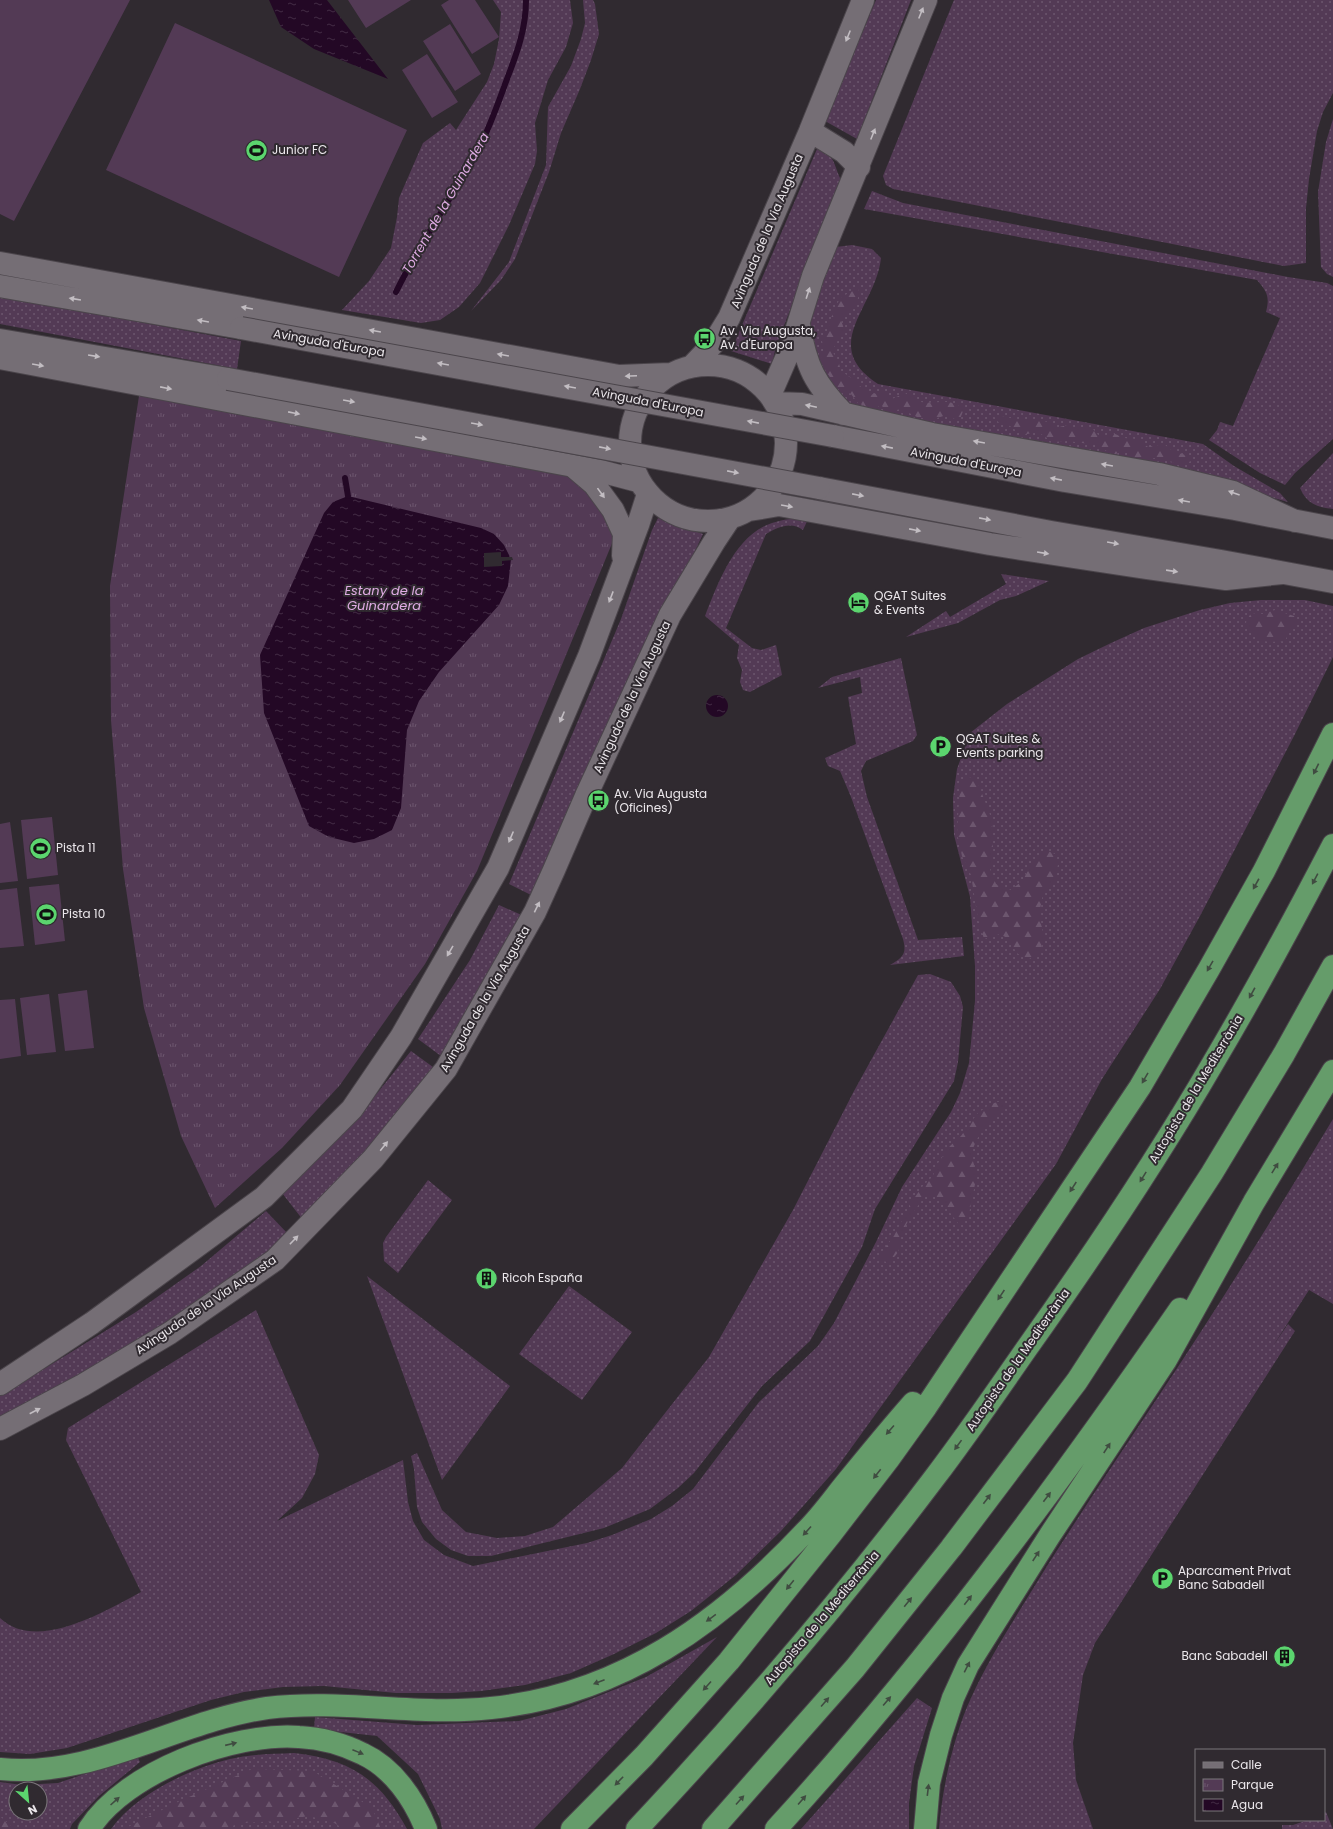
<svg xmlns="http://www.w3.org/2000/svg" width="1333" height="1829" font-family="Poppins,sans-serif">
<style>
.grass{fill:url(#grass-dots);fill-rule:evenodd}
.forest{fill:url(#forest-firs)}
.park{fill:url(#park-tufts)}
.pitch{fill:#533a55}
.water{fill:url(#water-ripples)}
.pier{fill:#302a30}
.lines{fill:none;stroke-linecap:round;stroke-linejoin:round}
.stream{stroke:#230825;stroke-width:6}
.minor-casing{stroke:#4b454b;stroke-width:24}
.highway-casing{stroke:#4b454b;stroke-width:24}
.minor{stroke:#756e75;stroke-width:22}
.highway{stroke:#659c6a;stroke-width:22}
.minor-bridge-casing{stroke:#4b454b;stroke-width:24;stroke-linecap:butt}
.minor-bridge{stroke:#756e75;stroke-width:22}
.oneway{fill:#c2bdc2}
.oneway2{fill:#404c41}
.labels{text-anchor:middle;stroke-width:4;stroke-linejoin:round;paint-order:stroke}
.poi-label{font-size:12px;fill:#ebe7eb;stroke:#302a30;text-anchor:start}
.street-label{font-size:12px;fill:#ebe7eb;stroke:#302a30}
.water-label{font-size:13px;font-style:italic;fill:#dfabe3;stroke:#302a30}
</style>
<defs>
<pattern id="grass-dots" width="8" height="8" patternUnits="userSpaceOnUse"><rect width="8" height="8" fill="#533a55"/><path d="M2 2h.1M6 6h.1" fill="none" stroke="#6c566e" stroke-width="1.8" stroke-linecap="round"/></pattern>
<pattern id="forest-firs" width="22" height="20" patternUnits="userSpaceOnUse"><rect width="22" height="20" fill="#533a55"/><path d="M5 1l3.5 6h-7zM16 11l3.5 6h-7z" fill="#6c566e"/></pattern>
<pattern id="park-tufts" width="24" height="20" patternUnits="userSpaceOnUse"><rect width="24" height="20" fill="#533a55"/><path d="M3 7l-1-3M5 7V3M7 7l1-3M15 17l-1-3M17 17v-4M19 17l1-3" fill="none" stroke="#6c566e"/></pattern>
<pattern id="water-ripples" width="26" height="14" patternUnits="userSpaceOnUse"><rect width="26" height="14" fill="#230825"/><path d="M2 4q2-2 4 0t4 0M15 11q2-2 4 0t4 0" fill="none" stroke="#432c45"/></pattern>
</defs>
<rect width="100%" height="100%" fill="#302a30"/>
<path class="grass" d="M493,0H570L573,23L566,47L548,80L535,123L537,151L535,164L509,225L480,283L459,307L440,320L421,323L342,310L369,281L391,248L397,217L399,198L423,143L450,123L456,130L487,82L494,64L499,39L501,12Z
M583,0H593L595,4L599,34L591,60L580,89L561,133L549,172L515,259L501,280L471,311L509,262L546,165L548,107L571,66L581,39L585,23Z
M876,0H911L857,139L825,121Z
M954,0H1333V93L1323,112L1317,131L1309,179L1306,208V263L1284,266L893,189L886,185L883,176Z
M1333,119V277L1327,274L1321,267L1318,192L1326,142Z
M817,149C836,155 833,164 841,180L776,346L772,364L731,351Z
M872,191L903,203L1288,277L1327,283L1333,286V439L1295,473L1285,485L1260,473L1209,440L1217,430L1220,422L1233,426L1280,318L1266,312C1270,296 1267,292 1257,280L864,209Z
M852,245L872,249L881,258C876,307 818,345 878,384L1203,444L1234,466L1280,493L1288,502L1252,492L853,408L839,395L824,377L810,340L811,320L816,296L836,247Z
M0,296L241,341L237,369L0,324Z
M1333,453V509C1317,507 1307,504 1300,488Z
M809,517L803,530C791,521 778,527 766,534L726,628L752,648L761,650L776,645L782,675L750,692L743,690L740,682L742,670L737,658L739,645L705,616C718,583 735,535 772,523C784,519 797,518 809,517Z
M658,518L703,534L533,896L509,884L621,619L652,530Z
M1001,574L1049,581L1016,596L1000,600L958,623L906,637L946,611L950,617L1006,584Z
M1261,600H1305L1333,606V657L1294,736L1200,916L1160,989L1102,1079L1056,1164L836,1469L781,1531L736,1575L691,1611L656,1633L614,1654L571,1673L525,1685L481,1691L452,1693H396L324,1686L283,1687L244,1692L211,1700L67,1748L30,1754L0,1752V1618C37,1653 105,1611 141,1592L66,1440L68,1428L256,1310L319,1455L315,1474L302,1498L277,1521L403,1460L408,1502L413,1521L424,1540L444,1555L473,1566L587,1543L612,1535L651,1519L672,1506L693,1489L759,1402L818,1346L834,1323L876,1242L902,1187L951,1112L960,1093L969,1063L975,1001V966L970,897L954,835L953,798L957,769L970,733L1007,704L1078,659L1111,643L1144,628L1200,610L1230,603Z
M901,658L917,735L913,741L866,761L861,771L867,797L918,940L962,937L964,956L890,965C903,957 907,954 903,939L851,797L840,771L828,766L825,758L856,744L848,697L862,693L860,677L818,688L832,677Z
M499,905L526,917L445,1059L418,1039L470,960Z
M930,974L951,982L960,996L963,1007L958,1062L954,1081L875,1209L862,1247L810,1341L762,1386L694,1473L678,1488L650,1509L604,1528L491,1556H468L451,1550L436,1539L422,1522L417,1507L414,1469L411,1456L417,1453L442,1510L466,1532L497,1538L525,1536L553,1527L622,1468L709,1357L793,1210L854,1091L918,975Z
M411,1051L437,1070L399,1116L303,1220L282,1193L366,1107Z
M1333,1119V1304L1309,1290L1273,1346L1288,1324L1295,1331L1095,1643L1083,1675L1073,1743L1076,1780L1093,1829H939C942,1789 954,1734 971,1698C992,1652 1021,1609 1047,1566C1084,1508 1122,1451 1160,1394C1220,1304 1277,1212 1333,1119Z
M428,1180L452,1200L398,1273L384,1261L383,1243L386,1237Z
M266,1211L288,1234L248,1270L104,1364L0,1418V1396L136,1312L201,1266Z
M367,1276L510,1386L442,1480Z
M569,1286L632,1332L582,1400L519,1354Z
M717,1637L534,1829H442L440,1819L418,1774L377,1736L314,1729L315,1717L417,1725L519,1721L566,1709L646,1677Z
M917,1698L932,1708L914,1766L909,1803V1829H801Z
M294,1753C350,1759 380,1779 407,1829H111C136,1794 189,1769 230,1759C251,1754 273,1754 294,1753Z
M137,1756L140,1762L99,1796L72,1824L70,1829H0V1782L22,1785L58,1783ZM16,1789H40V1813H16Z
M1326,1812L1333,1829H1282V1825H1293L1308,1820H1324V1813Z"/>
<path class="forest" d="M859,287C858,306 857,307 840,317L844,329L832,351L838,360L841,371L853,379L869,395L883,392L892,399L905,393C909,395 916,401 921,402C937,405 950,397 964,409L959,421L946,415L932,420L917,417L901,409L888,412L881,405L873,410L858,403L851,394L838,388L827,373L820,360L824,350L822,341L828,330L831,318L840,298Z
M993,415L1016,419L1050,422L1056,428L1067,425L1078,429L1092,428L1100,437L1113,433L1124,438L1136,439L1148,447L1164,444L1174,452L1186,455L1191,461L1182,465L1154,458L1138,462L1126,450L1113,455L1097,445L1068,441L1053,442L1038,432L1022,435L1010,426L999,423Z
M1275,610L1294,616L1296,623L1290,630L1285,641C1266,643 1252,643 1246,622L1251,613L1262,614Z
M968,777L976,778L992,820L993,852L990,869L996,884L1011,890L1022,881L1032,863L1045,850L1055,854L1058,864L1056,882L1043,894L1039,914L1044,937L1039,954L1027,960L1017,953L1007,938L1000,934L984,939L978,919L971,875L962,856L957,833L960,786Z
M1002,1101L1005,1107C1000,1114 993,1117 987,1123C982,1129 972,1147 972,1154C972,1162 977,1170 976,1179L968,1219L959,1224C951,1215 945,1204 936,1196H925C917,1207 909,1218 903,1231C896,1246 906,1249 887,1263L881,1262V1253L894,1236L911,1203L922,1187L933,1176L936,1166L950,1146L961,1136L977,1114L990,1104Z
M252,1769L313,1771L372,1808L381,1829H344L331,1821L308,1816L281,1821L239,1823L226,1829H124L180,1801Z
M0,1817L2,1818L15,1829H0Z"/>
<path class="park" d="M141,383L573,466L613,510V541L477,871L425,964L340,1085L282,1148L215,1208L181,1136L144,1008L123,869L111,720L110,586Z"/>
<path class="pitch" d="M0,0H130L14,221L0,214Z
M348,0H411L366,28Z
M449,0H475L499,37L472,54L441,5Z
M175,23L407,130L339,277L106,170Z
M450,24L481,74L455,91L423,41Z
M427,54L458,102L432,118L402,70Z
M52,817L58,875L27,879L21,820Z
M10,822L18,881L0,883V824Z
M59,884L65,941L35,945L29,887Z
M17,888L24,946L0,948V890Z
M87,990L94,1048L65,1051L58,994Z
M49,994L56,1052L27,1055L20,998Z
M15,999L21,1056L0,1059V1000Z"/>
<path class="water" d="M269,0H327L388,79L314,49L281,27Z
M348,496L481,528L494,534L504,545L511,559L508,586L499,605L439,672L419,701L407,730L401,808L392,830L374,839L354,843L329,837L309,826L264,713L260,655L324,513L333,502Z
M706 706a11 11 0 1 1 22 0a11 11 0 1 1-22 0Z"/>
<path class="pier" d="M501,552V557H512L513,560L502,561V566L484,567V553Z"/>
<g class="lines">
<path class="stream" d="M396,292C419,245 448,203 474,158C488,133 497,106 507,79C517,53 526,29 526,0
M345,478L348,496"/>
<defs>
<path id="minor" d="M810,131L844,152L859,167
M0,263L619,376L670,374
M0,286L241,328
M799,325C806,367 815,384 844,414
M0,340L228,379
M0,358L600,471L638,481
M630 443a78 78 0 1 1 156 0a78 78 0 1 1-156 0Z
M692,366L713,344L729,318L810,131L863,0
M770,395L791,347L813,276L926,0
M776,403L802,404L932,434L1159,474L1233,492L1295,521
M833,436L1065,481L1235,509L1333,528
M574,467L594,484L613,510L624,534L623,556
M819,488L1051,532L1221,561L1333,582
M749,510L779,505L990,544L1146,568L1226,579L1282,573
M0,1384L92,1323L264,1197L352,1109L401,1037L498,868L589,656L638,525L648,494
M0,1429L83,1385L170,1333L275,1260L373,1159L446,1069L535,912L554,870L586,796L670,615L714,542L730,518"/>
<path id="highway" d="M0,1769C93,1779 177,1721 267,1708C341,1699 417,1716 491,1708C620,1695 720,1623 806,1531C821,1516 833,1499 846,1483C868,1456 890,1429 913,1403
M89,1829C125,1772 233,1732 299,1737C320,1738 343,1744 363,1754C393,1768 414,1799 426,1829
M572,1829L644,1756L729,1661L831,1534L888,1460L926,1407L1140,1087L1209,969L1264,871L1333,734
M637,1829C742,1717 843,1599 935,1477C967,1435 997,1391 1027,1348C1093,1255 1156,1161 1213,1063C1255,992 1295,918 1333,845
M713,1829L855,1668L951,1548L1077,1381L1212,1173L1284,1054L1333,966
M776,1829C924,1667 1055,1490 1180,1309
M925,1829L929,1783L941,1735L953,1698L968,1665L1050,1535L1166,1360L1254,1202L1333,1071"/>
</defs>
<use href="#minor" class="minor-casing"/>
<use href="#highway" class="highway-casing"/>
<use href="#minor" class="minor"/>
<use href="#highway" class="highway"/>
<defs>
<path id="minor-bridge" d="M241,328L833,436
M228,379L819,488"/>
</defs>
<use href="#minor-bridge" class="minor-bridge-casing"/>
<use href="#minor-bridge" class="minor-bridge"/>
</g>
<defs><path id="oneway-solid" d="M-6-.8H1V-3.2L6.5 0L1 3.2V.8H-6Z"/></defs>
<g class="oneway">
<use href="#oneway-solid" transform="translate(921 13) rotate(-68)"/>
<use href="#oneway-solid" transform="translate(848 36) rotate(112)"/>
<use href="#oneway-solid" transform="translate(873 134) rotate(-68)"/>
<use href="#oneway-solid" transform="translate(808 293) rotate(-72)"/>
<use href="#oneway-solid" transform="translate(75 299) rotate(-171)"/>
<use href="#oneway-solid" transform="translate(247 308) rotate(-170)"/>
<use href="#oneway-solid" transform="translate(203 321) rotate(-170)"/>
<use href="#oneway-solid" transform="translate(375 331) rotate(-170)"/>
<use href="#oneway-solid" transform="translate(503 355) rotate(-170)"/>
<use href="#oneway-solid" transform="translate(94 356) rotate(9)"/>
<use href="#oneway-solid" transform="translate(443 364) rotate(-170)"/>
<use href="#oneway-solid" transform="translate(38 365) rotate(10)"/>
<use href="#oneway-solid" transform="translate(631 376) rotate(178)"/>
<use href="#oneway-solid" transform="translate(570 387) rotate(-170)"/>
<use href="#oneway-solid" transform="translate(166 388) rotate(11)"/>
<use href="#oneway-solid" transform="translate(349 401) rotate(10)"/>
<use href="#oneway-solid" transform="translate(811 406) rotate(-168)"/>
<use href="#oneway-solid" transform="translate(294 413) rotate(11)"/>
<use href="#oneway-solid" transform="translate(753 422) rotate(-169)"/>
<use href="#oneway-solid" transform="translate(477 424) rotate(10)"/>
<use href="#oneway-solid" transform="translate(421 438) rotate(10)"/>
<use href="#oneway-solid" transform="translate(979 442) rotate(-170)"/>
<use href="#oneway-solid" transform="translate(887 447) rotate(-169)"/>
<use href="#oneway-solid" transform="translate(605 448) rotate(11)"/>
<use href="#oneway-solid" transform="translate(1107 465) rotate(-170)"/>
<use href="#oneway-solid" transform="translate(733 472) rotate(11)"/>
<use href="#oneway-solid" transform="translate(1056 479) rotate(-169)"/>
<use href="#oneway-solid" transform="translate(601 493) rotate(54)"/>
<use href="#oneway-solid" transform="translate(1234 493) rotate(-160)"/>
<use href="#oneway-solid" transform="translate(858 495) rotate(11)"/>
<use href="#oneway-solid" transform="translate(1184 501) rotate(-170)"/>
<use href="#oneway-solid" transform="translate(787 506) rotate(10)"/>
<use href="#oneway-solid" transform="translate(985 519) rotate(11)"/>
<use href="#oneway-solid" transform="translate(915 530) rotate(11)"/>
<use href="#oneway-solid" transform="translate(1113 543) rotate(10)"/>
<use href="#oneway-solid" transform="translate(1043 553) rotate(9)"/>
<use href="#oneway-solid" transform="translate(1172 571) rotate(8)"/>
<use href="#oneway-solid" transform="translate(611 597) rotate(111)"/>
<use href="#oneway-solid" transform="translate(562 717) rotate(113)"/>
<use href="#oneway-solid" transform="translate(511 837) rotate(113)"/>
<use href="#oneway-solid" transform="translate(537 907) rotate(-64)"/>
<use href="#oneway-solid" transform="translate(450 951) rotate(120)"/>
<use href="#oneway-solid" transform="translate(384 1146) rotate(-51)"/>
<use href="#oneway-solid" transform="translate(294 1240) rotate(-46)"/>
<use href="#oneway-solid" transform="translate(35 1411) rotate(-27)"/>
</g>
<g class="oneway2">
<use href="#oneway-solid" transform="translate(1316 769) rotate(116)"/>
<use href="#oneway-solid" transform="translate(1315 879) rotate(118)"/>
<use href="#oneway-solid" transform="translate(1256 884) rotate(119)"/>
<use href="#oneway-solid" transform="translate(1210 966) rotate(120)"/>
<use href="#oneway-solid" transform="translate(1252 993) rotate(119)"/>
<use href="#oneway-solid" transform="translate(1145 1078) rotate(120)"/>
<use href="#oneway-solid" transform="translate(1275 1168) rotate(-58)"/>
<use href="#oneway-solid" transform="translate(1143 1177) rotate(122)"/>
<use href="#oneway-solid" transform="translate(1073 1187) rotate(123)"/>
<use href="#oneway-solid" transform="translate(1001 1295) rotate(124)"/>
<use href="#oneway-solid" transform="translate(890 1430) rotate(131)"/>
<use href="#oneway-solid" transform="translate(958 1445) rotate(126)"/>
<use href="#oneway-solid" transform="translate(1107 1448) rotate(-57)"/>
<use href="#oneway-solid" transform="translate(877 1474) rotate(128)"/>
<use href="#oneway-solid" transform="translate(1047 1497) rotate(-53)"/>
<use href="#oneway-solid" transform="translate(987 1499) rotate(-53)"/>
<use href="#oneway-solid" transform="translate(807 1531) rotate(132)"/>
<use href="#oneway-solid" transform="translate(1036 1556) rotate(-57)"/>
<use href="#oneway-solid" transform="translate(790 1585) rotate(129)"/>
<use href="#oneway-solid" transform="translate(968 1600) rotate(-52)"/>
<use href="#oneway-solid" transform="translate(908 1602) rotate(-51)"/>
<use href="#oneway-solid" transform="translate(711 1618) rotate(144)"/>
<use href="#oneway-solid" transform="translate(967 1667) rotate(-63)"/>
<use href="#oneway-solid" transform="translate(599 1682) rotate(159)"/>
<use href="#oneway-solid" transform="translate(707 1686) rotate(132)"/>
<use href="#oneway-solid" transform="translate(887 1701) rotate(-50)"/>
<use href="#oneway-solid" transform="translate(825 1702) rotate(-49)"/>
<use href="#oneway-solid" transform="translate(231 1744) rotate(-13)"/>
<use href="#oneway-solid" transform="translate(358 1752) rotate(22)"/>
<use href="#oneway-solid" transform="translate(619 1781) rotate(134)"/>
<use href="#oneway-solid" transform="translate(928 1790) rotate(-83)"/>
<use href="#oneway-solid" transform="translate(740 1800) rotate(-48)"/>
<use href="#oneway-solid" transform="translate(802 1800) rotate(-49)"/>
<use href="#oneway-solid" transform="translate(115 1801) rotate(-42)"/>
</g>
<defs>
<symbol id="stadium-disc" viewBox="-11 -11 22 22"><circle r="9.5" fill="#5bd56e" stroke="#302a30"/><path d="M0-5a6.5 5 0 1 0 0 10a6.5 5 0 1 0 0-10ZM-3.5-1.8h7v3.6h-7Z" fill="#111"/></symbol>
<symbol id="bus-disc" viewBox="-11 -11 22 22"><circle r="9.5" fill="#5bd56e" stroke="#302a30"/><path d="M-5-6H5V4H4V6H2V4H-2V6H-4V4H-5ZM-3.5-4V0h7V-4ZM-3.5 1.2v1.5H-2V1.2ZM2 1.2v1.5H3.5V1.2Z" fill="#111"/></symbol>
<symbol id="hotel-disc" viewBox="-11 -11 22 22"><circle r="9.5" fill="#5bd56e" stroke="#302a30"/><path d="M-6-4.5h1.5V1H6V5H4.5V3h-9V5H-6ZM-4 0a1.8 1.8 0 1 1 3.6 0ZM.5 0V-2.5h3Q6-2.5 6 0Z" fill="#111"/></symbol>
<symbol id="parking-disc" viewBox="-11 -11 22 22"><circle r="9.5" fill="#5bd56e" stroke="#302a30"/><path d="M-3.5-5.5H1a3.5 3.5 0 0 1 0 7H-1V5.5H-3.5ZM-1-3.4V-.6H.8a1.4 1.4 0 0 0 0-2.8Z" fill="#111"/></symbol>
<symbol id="building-disc" viewBox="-11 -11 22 22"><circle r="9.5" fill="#5bd56e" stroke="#302a30"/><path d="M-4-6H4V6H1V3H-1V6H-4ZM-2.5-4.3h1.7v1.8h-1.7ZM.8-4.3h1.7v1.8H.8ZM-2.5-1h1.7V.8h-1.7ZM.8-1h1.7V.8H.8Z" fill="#111"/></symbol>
</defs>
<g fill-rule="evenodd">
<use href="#stadium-disc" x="244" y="138" width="25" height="25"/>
<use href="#bus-disc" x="692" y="326" width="25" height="25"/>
<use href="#hotel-disc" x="846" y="590" width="25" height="25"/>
<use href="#parking-disc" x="928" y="734" width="25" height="25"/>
<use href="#bus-disc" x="586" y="788" width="25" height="25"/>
<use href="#stadium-disc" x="28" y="836" width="25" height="25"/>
<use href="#stadium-disc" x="34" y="902" width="25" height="25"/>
<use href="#building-disc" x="474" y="1266" width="25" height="25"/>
<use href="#parking-disc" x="1150" y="1566" width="25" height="25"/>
<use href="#building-disc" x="1272" y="1644" width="25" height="25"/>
</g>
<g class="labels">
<g class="poi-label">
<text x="272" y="154">Junior FC</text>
<text x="720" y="335">Av. Via Augusta,<tspan x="720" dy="14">Av. d'Europa</tspan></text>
<text x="874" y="600">QGAT Suites<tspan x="874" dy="14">&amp; Events</tspan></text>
<text x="956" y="743">QGAT Suites &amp;<tspan x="956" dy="14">Events parking</tspan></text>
<text x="614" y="798">Av. Via Augusta<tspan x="614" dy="14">(Oficines)</tspan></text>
<text x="56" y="852">Pista 11</text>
<text x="62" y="918">Pista 10</text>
<text x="502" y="1282">Ricoh España</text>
<text x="1178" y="1575">Aparcament Privat<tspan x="1178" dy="14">Banc Sabadell</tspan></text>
<text x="1268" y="1660" text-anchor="end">Banc Sabadell</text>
</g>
<g class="street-label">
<text transform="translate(767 231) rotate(-67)" y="4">Avinguda de la Via Augusta</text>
<text transform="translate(329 343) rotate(10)" y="4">Avinguda d'Europa</text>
<text transform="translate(648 402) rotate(11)" y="4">Avinguda d'Europa</text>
<text transform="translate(966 462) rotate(11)" y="4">Avinguda d'Europa</text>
<text transform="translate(632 697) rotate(-65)" y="4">Avinguda de la Via Augusta</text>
<text transform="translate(485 999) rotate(-60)" y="4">Avinguda de la Via Augusta</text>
<text transform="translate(1196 1089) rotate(-59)" y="4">Autopista de la Mediterrània</text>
<text transform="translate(206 1305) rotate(-34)" y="4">Avinguda de la Via Augusta</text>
<text transform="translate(1018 1360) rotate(-55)" y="4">Autopista de la Mediterrània</text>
<text transform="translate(822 1618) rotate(-50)" y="4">Autopista de la Mediterrània</text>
</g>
<g class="water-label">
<text transform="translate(445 203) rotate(-60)" y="5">Torrent de la Guinardera</text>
<text x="384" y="595">Estany de la<tspan x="384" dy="15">Guinardera</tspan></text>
</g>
</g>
<rect x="1195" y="1749" width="130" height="72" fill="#302a30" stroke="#7b767b"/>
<rect x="1203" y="1762" width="20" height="6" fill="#756e75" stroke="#7b767b"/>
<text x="1231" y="1769" font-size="12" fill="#ebe7eb">Calle</text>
<rect x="1203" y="1779" width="20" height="12" fill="url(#park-tufts)" stroke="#7b767b"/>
<text x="1231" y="1789" font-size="12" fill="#ebe7eb">Parque</text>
<rect x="1203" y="1799" width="20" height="12" fill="url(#water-ripples)" stroke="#7b767b"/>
<text x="1231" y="1809" font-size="12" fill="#ebe7eb">Agua</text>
<g transform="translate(28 1801) rotate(153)"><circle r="19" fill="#302a30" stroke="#7b767b"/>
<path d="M0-3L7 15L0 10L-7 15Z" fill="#5bd56e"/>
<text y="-6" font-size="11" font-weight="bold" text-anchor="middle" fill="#ebe7eb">N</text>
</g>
</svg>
